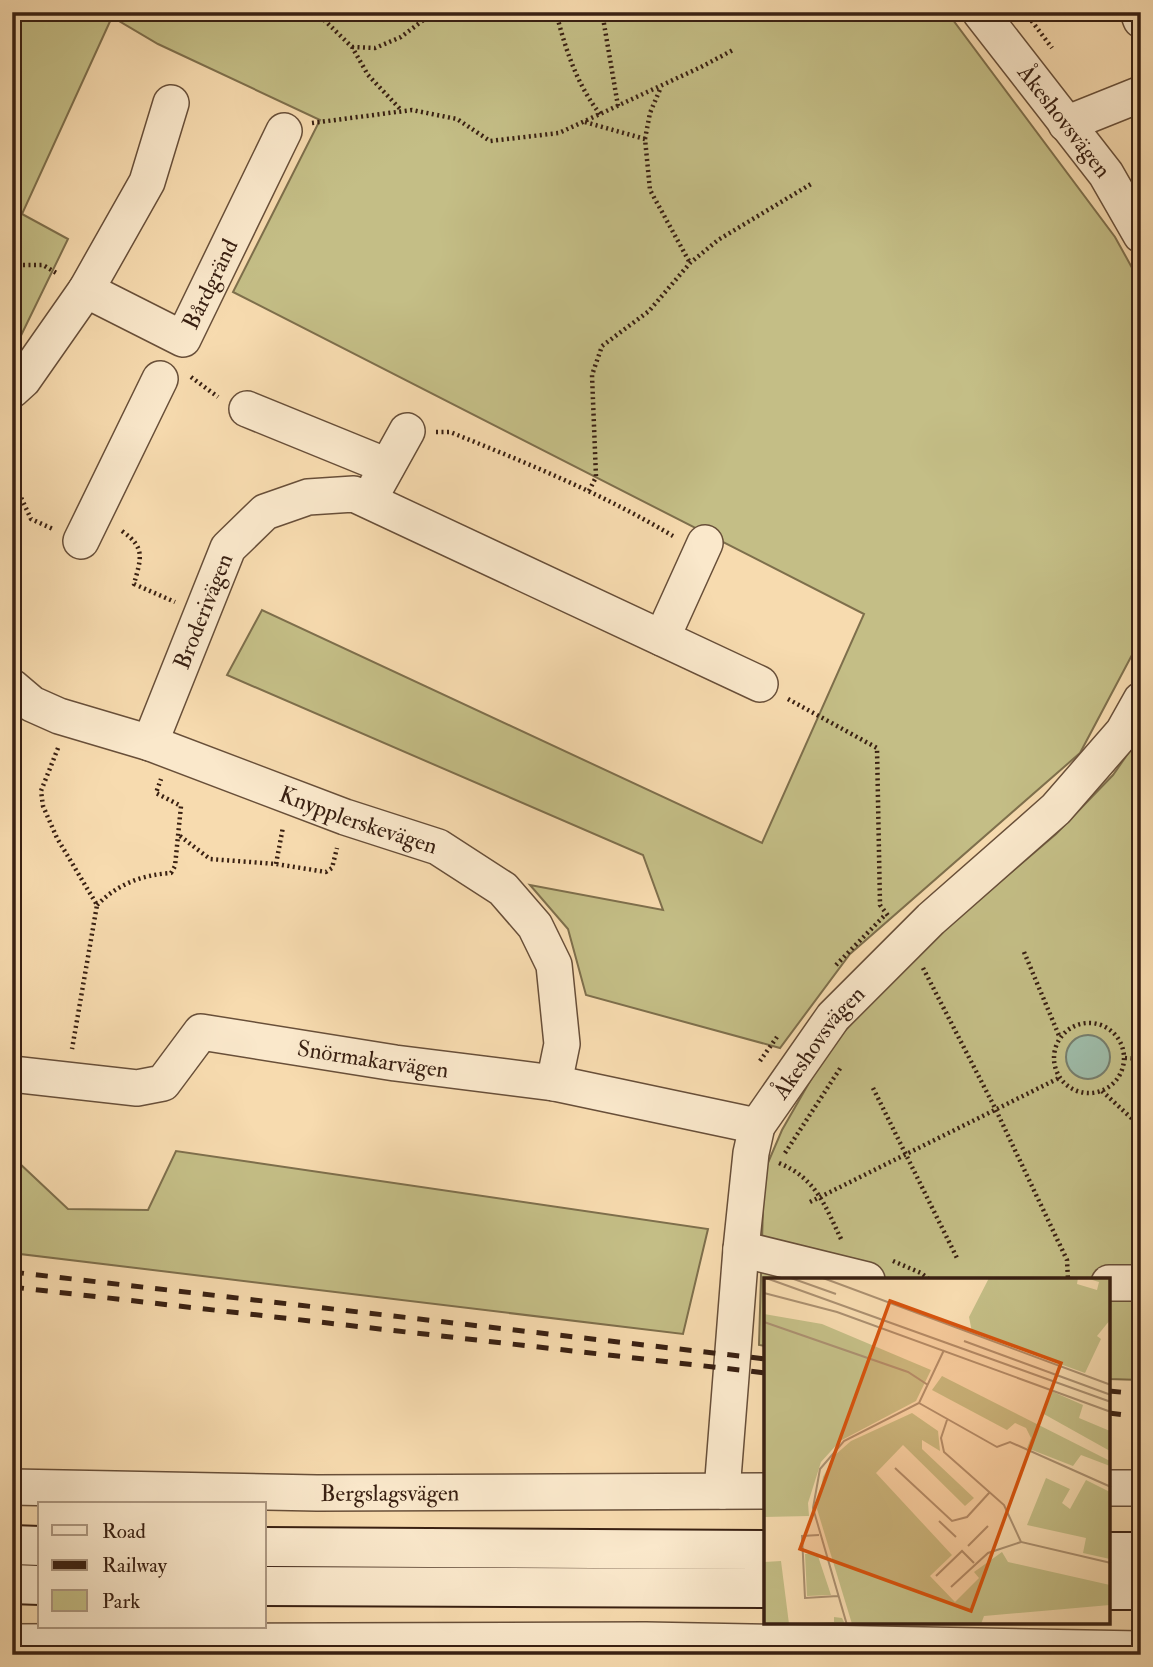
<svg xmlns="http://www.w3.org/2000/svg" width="1153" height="1667" font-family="'IM FELL Double Pica',serif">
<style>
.green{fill:#c4be86;stroke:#7e6f4c;stroke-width:2}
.water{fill:#9ebba8;stroke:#767d6c;stroke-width:2}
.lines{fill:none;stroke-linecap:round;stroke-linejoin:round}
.minor-casing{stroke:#684f39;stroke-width:38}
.secondary-casing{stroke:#392012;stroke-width:42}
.path{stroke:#392012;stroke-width:4.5;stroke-dasharray:2 3.5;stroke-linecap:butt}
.minor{stroke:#fae8cb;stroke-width:35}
.secondary{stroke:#fae8cb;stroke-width:38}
.rail{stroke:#392012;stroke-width:5;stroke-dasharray:12 12;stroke-linecap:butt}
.labels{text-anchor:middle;stroke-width:7;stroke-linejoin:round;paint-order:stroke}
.street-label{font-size:23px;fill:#392012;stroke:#fae8cb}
.inset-road{fill:none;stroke:#ab9070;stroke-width:2}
.view{fill:#d6530d;fill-opacity:0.15;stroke:#d6530d;stroke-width:3.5}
.inset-edge{fill:none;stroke:#392012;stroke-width:3.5}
</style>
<rect width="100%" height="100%" fill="#f7dbaf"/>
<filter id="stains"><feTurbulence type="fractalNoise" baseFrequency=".00286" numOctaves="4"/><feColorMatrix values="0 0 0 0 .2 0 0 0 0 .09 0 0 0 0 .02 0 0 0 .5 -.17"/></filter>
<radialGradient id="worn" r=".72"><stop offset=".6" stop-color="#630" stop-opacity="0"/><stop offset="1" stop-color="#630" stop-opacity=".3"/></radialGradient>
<path class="green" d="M12,12H947L1115,237L1141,284V315L1136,318L1141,342V638L1080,753L850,954L780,1048L586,995L568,929L530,885L663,910L643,855L227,675L262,610L762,843L864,614L233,292L320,120L158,44L112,17L22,214L68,239L12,354Z
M1141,735V1380L1109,1379V1280H766V1346L759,1345L764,1172L782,1130L825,1055L890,976L1056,834L1113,775Z
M12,1087L18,1088L17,1161L68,1209L148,1210L176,1151L708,1229L683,1334L12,1253Z"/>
<path class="water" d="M1066 1057a22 22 0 1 1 44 0a22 22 0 1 1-44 0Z"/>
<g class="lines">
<defs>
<g id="minor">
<path id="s1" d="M980,12L1106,174L1141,235"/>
<path d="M1138,12L1141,20"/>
<path d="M1066,124L1141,94"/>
<path id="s2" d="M86,290L183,339L284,131"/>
<path d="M12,390L23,380L86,290L147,182L171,103"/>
<path d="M247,409L387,466"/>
<path d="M377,485L407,431"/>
<path d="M81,541L160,379"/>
<path d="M662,638L705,543"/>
<path id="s3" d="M12,687L32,704L59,716L150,743L345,817L438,847L503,889L535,926L554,965L562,1044L554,1083"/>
<path id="s4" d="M150,743L228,548L265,512L308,497L354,494L760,684"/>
<path id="s5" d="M12,1074L137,1088L163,1083L201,1032L395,1063L554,1083L757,1126"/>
<path d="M741,1249L867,1280"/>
<path d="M1109,1283H1141"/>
<path id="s6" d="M12,1487L317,1493L766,1491"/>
<path d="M1109,1488H1141"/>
<path id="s7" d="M722,1491L741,1249L751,1153L757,1126L833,1017L931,919L1056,809L1123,732L1141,700"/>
<path d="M12,1642L646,1640L1141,1649"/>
</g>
<path id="secondary" d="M12,1545L40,1546
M264,1547L766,1550
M1109,1552H1141
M12,1584L40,1585
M264,1586L766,1588
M1109,1590H1141"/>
</defs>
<use href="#minor" class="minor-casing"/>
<use href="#secondary" class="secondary-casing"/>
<path class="path" d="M316,12L352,47L368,75L402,111
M556,12C565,48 577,85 600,114
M602,12L618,106
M1025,12L1052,48
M1030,19L1045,12
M352,47L375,48L401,37L434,12
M585,122L645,139L650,190L690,263
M312,123L412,110L457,119L490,141L559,133L701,67L733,50
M645,139L650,113L661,87
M12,265H43L58,274
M191,377L218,397
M436,432H450C527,463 603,494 673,536
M12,478L31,519L53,529
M589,491L596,477L592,375L602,346L649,311L690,263L718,240L811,184
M122,531C146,548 141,558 134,584L175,602
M788,699L877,748L880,905L889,917
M58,748L41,791L43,806L57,838L97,905L72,1049
M180,836L210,859L276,864L326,872L332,868L337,848
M276,864L283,827
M97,905C118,884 141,875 171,873L175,866L181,806L156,793L161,779
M1024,952L1060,1038
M836,965L886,914
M923,968L995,1108L1067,1260L1068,1280
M1054 1058a35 35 0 1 1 70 0a35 35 0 1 1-70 0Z
M1125,1058L1141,1059
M760,1061L777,1037
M873,1088L957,1258
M1102,1091L1141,1127
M785,1153L841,1067
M779,1163C817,1179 825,1206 842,1241
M810,1202L1059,1078
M893,1261L921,1273L930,1280"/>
<use href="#minor" class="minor"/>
<use href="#secondary" class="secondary"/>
<path class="rail" d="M12,1272L766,1359
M12,1287L766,1373
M1109,1391L1141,1394
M1109,1413L1141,1417"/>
</g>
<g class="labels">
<g class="street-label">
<text dy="8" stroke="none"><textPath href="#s1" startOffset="138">Åkeshovsvägen</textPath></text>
<text dy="8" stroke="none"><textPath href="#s2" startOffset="170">Bårdgränd</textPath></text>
<text dy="8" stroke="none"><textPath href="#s4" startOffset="142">Broderivägen</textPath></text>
<text dy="8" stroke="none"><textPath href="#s3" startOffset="373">Knypplerskevägen</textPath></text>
<text dy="8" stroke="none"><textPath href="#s7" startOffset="471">Åkeshovsvägen</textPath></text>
<text dy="8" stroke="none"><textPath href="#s5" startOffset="390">Snörmakarvägen</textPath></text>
<text dy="8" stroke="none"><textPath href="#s6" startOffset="378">Bergslagsvägen</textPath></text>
</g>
</g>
<g transform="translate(764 1278)">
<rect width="346" height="346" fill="#f7dbaf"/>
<path d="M225,0H314L313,6L333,12L335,4L322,0H346V42L333,58L337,61L321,95L208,54L205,39ZM0,36L58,46L167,92L152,123L76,163L57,184L44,225L45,238L0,239ZM178,98L346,183V188L317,177L309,188L263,170L267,160L262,150L251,145L243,152L168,112ZM287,113L319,127L315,140L346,153V173L278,135ZM148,135L174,153L176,173L158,162V171L210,220L201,228L139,167L112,195L188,277L166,298L191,324L215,300L210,294L238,274L244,284L346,307V327L220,338L217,346H88L53,231L59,199L71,177L87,163ZM282,200L306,211L298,225L306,231L322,202L346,214V281L319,275L322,260L263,247ZM53,275L67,317L43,318L41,276ZM17,283L25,346L70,344V339L78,340L81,346H0V284Z" fill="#c4be86"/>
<path class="inset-road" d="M2,0L347,124M27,0L72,16M59,0L347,107M0,15L73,34L347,134M0,44L144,94L164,107M200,63L347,117M155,125L233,169L246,164L347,209M183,142L177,160L180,174L240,227L257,264L347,285M131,190L188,243L203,239L225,215M175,243L192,259M55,257L38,258L41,320L74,318M204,268L224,248M172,298L198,273L210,285M187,309L224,275L257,264M83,347L49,230L56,191L80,163L155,125L180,72"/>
<path class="view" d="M126,23L297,85L207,333L36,271Z"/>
<rect width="346" height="346" class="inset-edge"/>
</g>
<rect width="1153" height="1667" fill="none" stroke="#f7dbaf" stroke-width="42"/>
<rect x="14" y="14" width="1125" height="1639" fill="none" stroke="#392012" stroke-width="3.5"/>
<rect x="21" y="21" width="1111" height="1625" fill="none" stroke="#392012" stroke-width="2"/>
<rect x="38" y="1502" width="228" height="126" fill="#fae8cb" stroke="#ad9881" stroke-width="2"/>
<rect x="52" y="1525" width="35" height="10" fill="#fae8cb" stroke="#ad9881" stroke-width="2"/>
<text x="102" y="1538" font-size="21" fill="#392012">Road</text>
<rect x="52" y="1560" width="35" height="10" fill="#392012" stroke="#ad9881" stroke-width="2"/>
<text x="102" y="1572" font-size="21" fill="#392012">Railway</text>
<rect x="52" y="1590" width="35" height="21" fill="#c4be86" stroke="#ad9881" stroke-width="2"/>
<text x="102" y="1608" font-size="21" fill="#392012">Park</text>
<rect width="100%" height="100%" filter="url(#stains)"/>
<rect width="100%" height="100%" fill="url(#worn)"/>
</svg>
